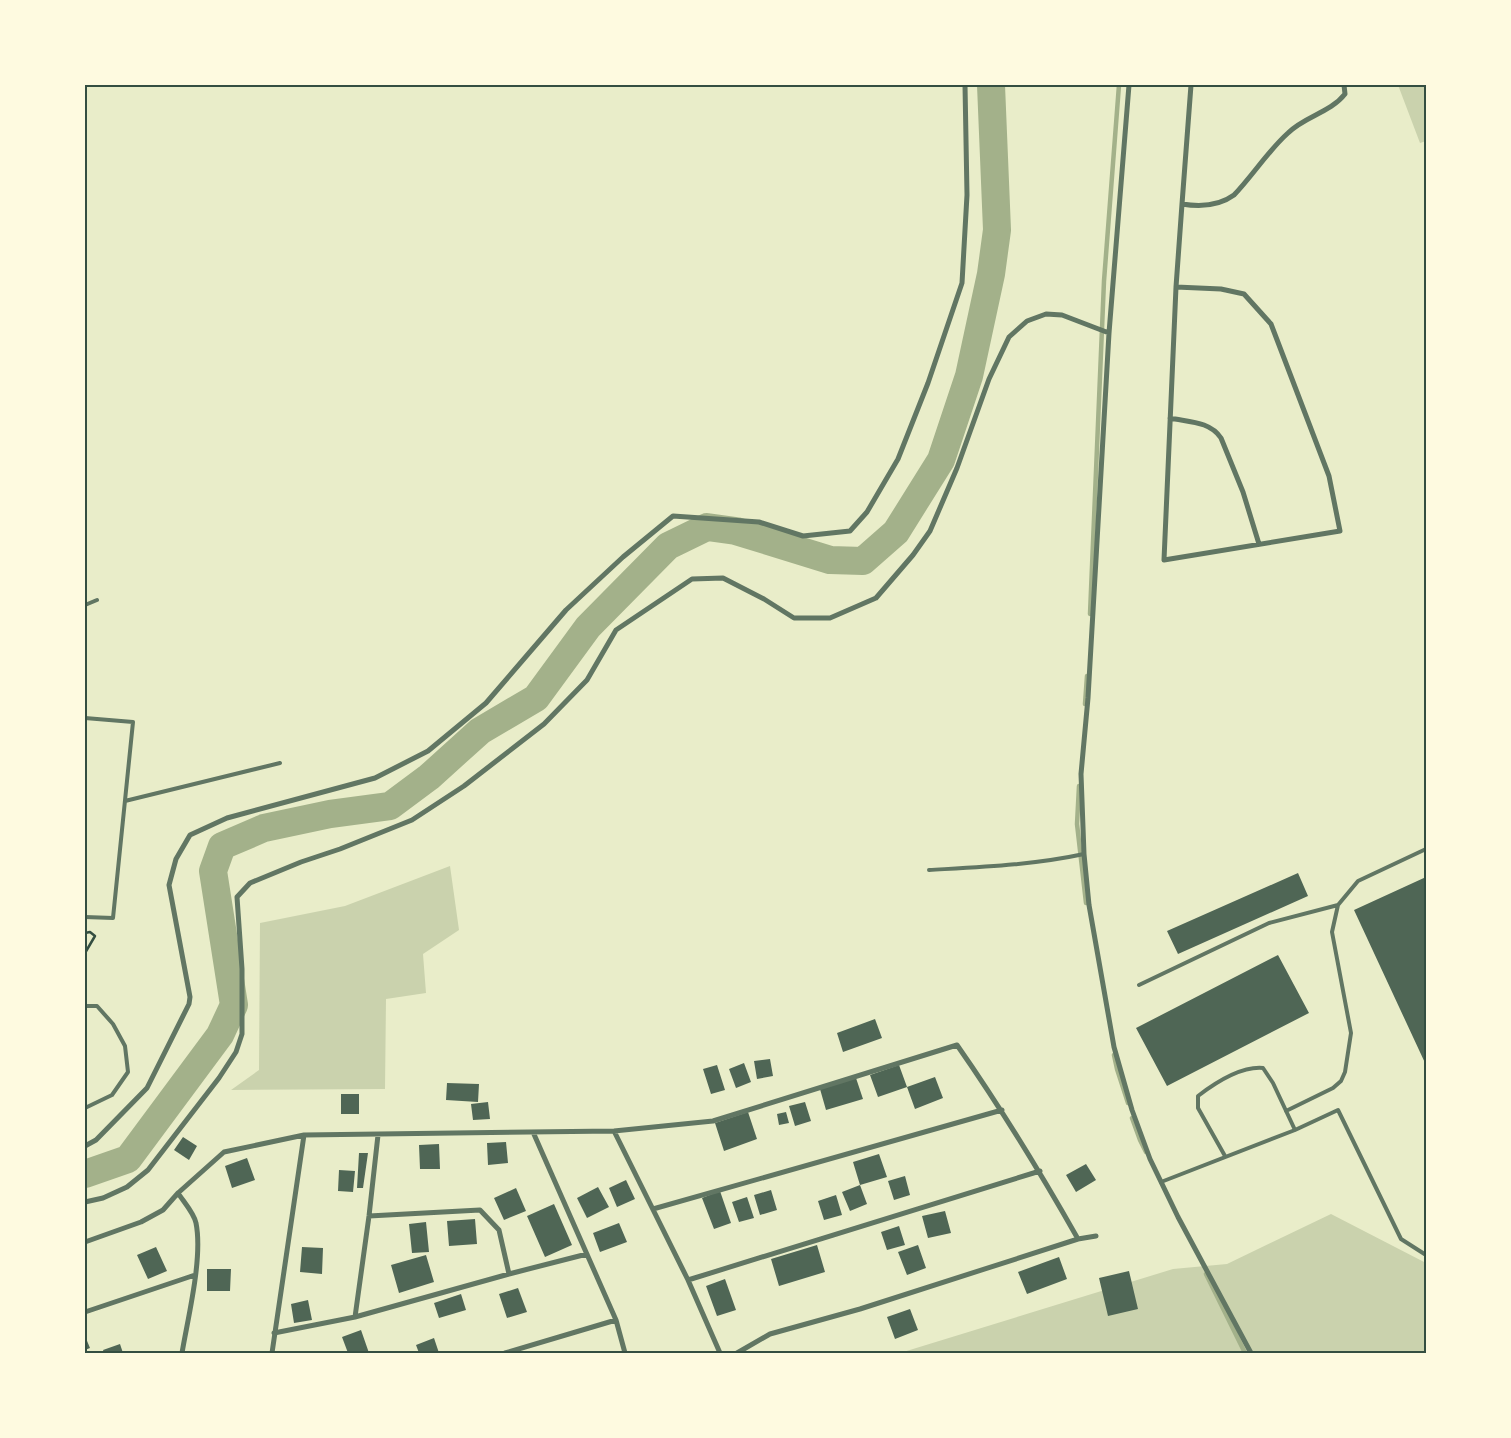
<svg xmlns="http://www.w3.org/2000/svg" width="1511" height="1438" font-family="'Work Sans',sans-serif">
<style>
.green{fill:#cad2ad}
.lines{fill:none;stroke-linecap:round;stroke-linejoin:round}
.stream{stroke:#a3b18a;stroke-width:4.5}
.river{stroke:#a3b18a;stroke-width:28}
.building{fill:#4f6655}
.path{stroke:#344e41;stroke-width:2.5}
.service{stroke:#617663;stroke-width:4}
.minor{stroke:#617663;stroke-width:5}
.neatline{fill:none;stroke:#344e41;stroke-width:2}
</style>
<rect width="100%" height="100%" fill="#e9edc9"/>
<path class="green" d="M1398,85H1426V141L1420,143Z
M450,866L459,930L423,954L426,993L386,999L385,1089L231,1090L259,1070L260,923L345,906Z
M1331,1214L1426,1263V1353H900L1173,1269L1227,1264Z"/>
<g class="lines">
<path class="stream" d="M1090,614L1104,281L1119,85
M1085,704L1087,676
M1079,786L1077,824L1086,903
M1114,1055L1117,1069L1128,1103
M1132,1118L1140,1140L1146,1152
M1206,1274L1245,1353"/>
<path class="river" d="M85,1174L128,1159L220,1035L234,1005L213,871L222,846L264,828L330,814L390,806L429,777L480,731L536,698L588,627L668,546L707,527L736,531L830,560L863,561L896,532L941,460L969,376L991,274L997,230L991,85"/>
</g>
<path class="building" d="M1298,873L1308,896L1178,954L1167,931Z
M1426,877V1065L1354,910Z
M1278,955L1309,1013L1167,1086L1136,1028Z
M875,1019L882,1038L843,1052L837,1033Z
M770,1059L773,1076L757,1079L754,1061Z
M744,1063L751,1082L736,1088L729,1069Z
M717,1065L725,1090L711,1094L703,1069Z
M899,1065L907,1087L878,1097L870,1075Z
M935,1077L943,1098L915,1109L907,1087Z
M856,1078L863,1099L826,1110L820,1089Z
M447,1083L479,1084L478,1102L446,1100Z
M341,1094H359V1114H341Z
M488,1102L490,1119L473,1120L471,1104Z
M805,1102L811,1121L795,1126L789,1106Z
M748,1112L757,1139L724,1151L715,1123Z
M786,1112L789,1123L779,1125L777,1114Z
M183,1137L197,1146L189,1160L174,1150Z
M506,1142L508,1163L488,1165L487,1143Z
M439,1144L440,1169H420L419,1145Z
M359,1153H368L363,1188H357Z
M879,1154L887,1177L860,1185L853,1162Z
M247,1158L255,1180L232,1188L225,1166Z
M1086,1164L1096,1180L1076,1192L1066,1175Z
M339,1170L355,1171L353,1192L338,1191Z
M905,1176L910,1195L894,1200L888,1181Z
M626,1180L635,1199L617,1207L609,1188Z
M860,1185L867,1204L850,1211L842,1192Z
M598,1187L609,1207L587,1218L577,1198Z
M516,1188L526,1211L504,1220L494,1198Z
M771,1190L777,1210L760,1215L754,1195Z
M720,1191L731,1223L714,1229L702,1198Z
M836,1195L842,1215L824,1220L818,1201Z
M747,1197L754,1218L739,1222L732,1202Z
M554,1204L572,1245L545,1257L527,1216Z
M945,1211L951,1233L928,1238L922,1216Z
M475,1219L477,1244L449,1246L447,1221Z
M426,1222L429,1252L412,1253L409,1224Z
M619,1223L627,1242L600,1252L593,1233Z
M899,1226L905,1245L887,1250L881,1232Z
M817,1245L825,1272L779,1286L771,1259Z
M918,1245L926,1268L907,1275L898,1252Z
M156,1247L167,1271L148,1279L137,1255Z
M302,1247L323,1248L322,1274L300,1272Z
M426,1255L434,1282L399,1293L391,1265Z
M1059,1257L1067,1279L1027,1294L1018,1272Z
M207,1269H231L230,1291H207Z
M1129,1271L1138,1309L1108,1316L1099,1278Z
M725,1279L736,1310L717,1316L706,1286Z
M518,1288L527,1312L507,1318L499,1294Z
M461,1294L466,1310L439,1318L434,1303Z
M308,1300L312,1320L294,1323L291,1304Z
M910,1309L918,1330L895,1339L887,1317Z
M361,1330L369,1353H348L342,1337Z
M85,1336L90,1348L85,1350Z
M434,1338L439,1353H419L416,1345Z
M120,1344L123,1353H104L103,1350Z"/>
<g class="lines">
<path class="path" d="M85,933L90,932L95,936L85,953"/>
<path class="service" d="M85,605L97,600
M85,718L133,722L113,918L85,917
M125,801L280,763
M929,870C981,867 1033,865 1084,854
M1139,985L1269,923L1338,905
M85,1006H97L113,1024L125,1046L128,1072L112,1095L85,1108
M1286,1111L1333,1088L1341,1081L1345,1072L1351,1033L1332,932L1338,905L1358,881L1426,849
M1225,1156L1198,1108V1096C1215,1083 1240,1066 1263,1068L1273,1083L1295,1130
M1161,1182L1295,1130L1338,1110L1401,1239L1426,1255"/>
<path class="minor" d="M1129,85L1109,333L1088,698L1081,774L1084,854L1089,905L1114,1047L1132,1110L1150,1159L1178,1217L1251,1353
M1191,85L1182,204C1200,207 1219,206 1234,195C1253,175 1268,151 1288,133C1305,116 1330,113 1345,94L1344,85
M1176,287L1221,289L1244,294L1271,324L1329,476L1340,531L1164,560L1176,287L1182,204
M1170,418C1188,422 1210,421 1221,438L1243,492L1259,544
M614,1131L688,1280L720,1353
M533,1132L616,1320L625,1353
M85,1146L96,1140L147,1088L189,1004L190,997L169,885L176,859L190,835L227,818L375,778L428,751L486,703L566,610L623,557L673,516L759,522L803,536L850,531L867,512L898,459L928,383L962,283L967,195L965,85
M85,1202L103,1198L127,1187L148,1170L219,1078L236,1052L242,1034V969L237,897L250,883L301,862L340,849L412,820L464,786L544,724L587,680L616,630L692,579L723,578L764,599L794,618H830L876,598L913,555L930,531L957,468L989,379L1009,337L1027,321L1046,314L1062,315L1109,333
M653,1209L1002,1110
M369,1216L480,1210L499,1230L509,1274
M85,1242L141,1222L163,1210L178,1193
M688,1280L1040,1171
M85,1312L195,1275
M355,1317L369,1216L378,1135
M274,1333L355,1317L509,1274L587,1254
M182,1353C188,1317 203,1258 196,1223C194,1213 183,1201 178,1193L224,1152L304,1135L614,1131L713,1121L957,1045C1001,1108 1040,1172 1078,1239
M272,1353L304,1135
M505,1353L616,1320
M737,1353L770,1334L860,1309L1078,1239L1096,1236"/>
</g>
<rect width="1511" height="1438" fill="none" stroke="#fefae0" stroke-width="172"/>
<rect x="86" y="86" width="1339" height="1266" class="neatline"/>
</svg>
